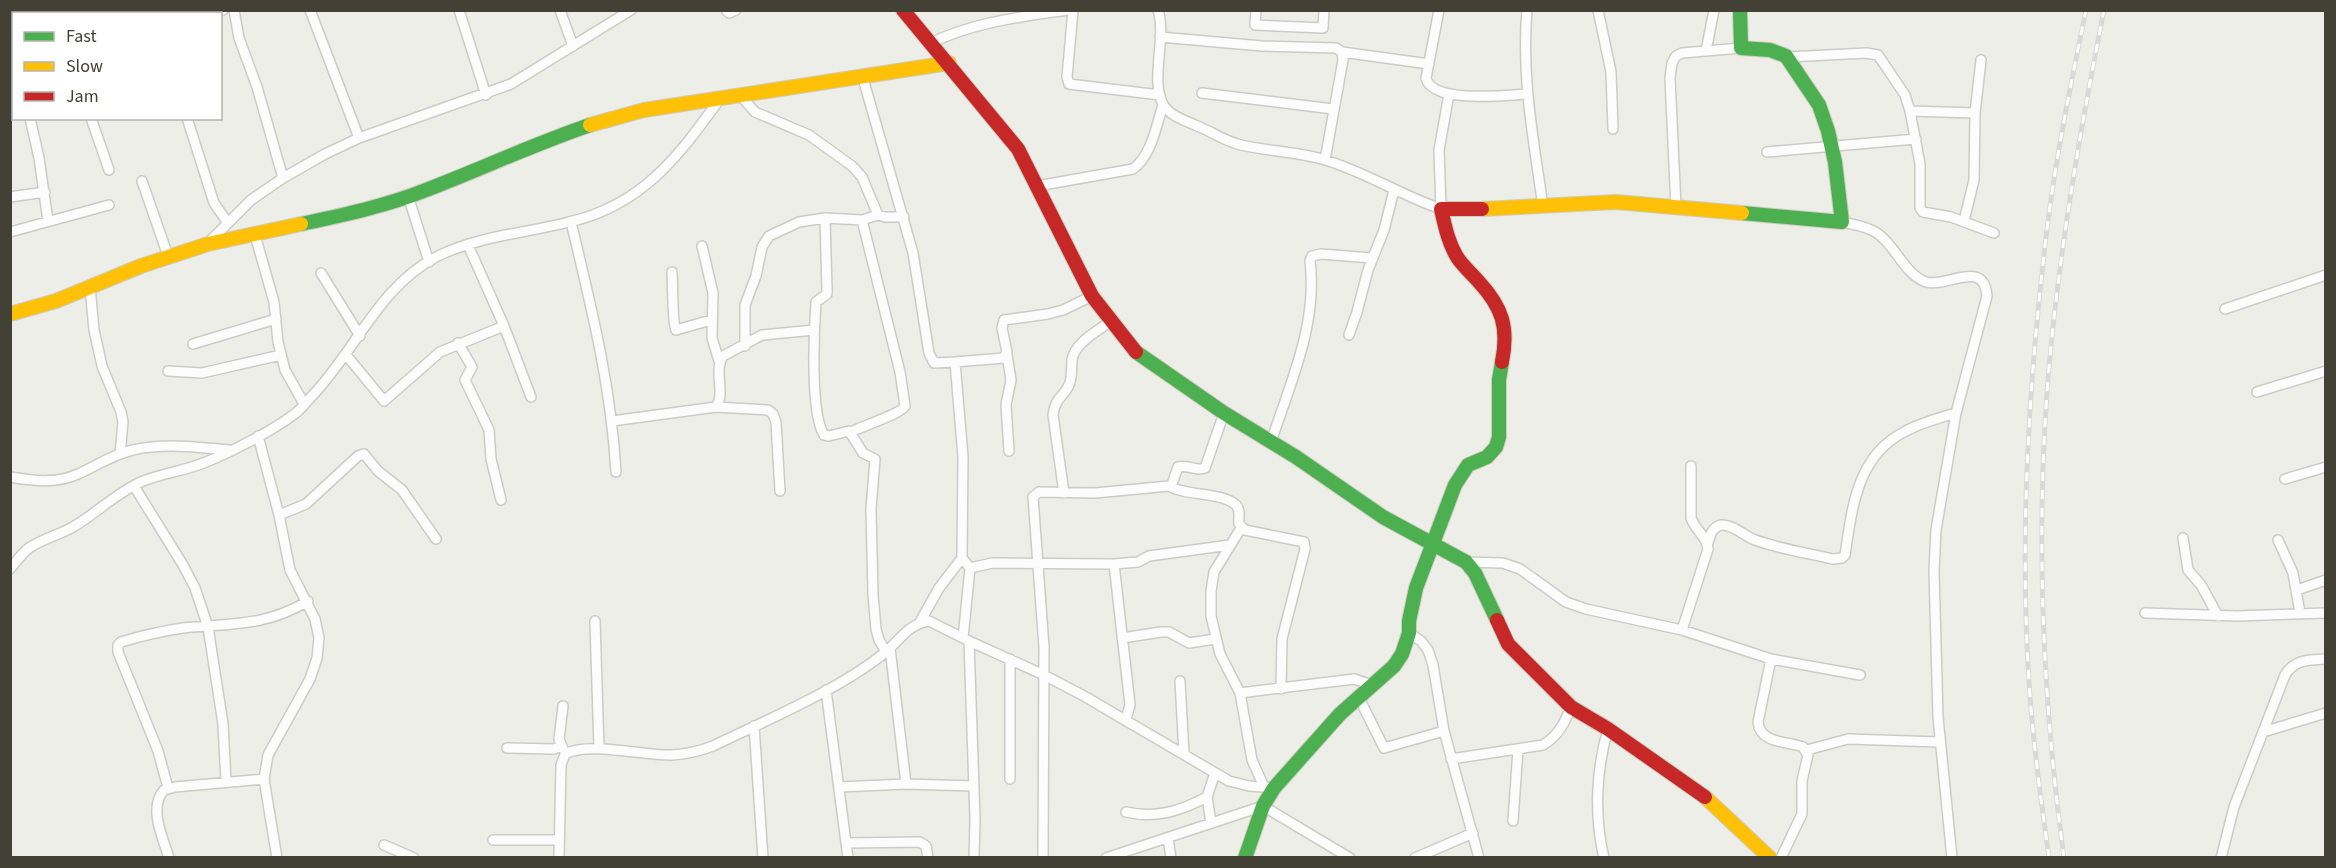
<svg xmlns="http://www.w3.org/2000/svg" width="2336" height="868" font-family="'Source Sans 3',sans-serif">
<style>
.lines{fill:none;stroke-linecap:round;stroke-linejoin:round}
.street-casing{stroke:#ccccc6;stroke-width:12}
.fast-casing{stroke:#ccccc0;stroke-width:16}
.slow-casing{stroke:#ccccc0;stroke-width:16}
.jam-casing{stroke:#ccccc0;stroke-width:16}
.street{stroke:#fcfcfc;stroke-width:9}
.fast{stroke:#4caf50;stroke-width:14}
.slow{stroke:#ffc107;stroke-width:14}
.jam{stroke:#c62828;stroke-width:14}
.rail-casing{stroke:#d9d9d8;stroke-width:5}
.rail{stroke:#fff;stroke-width:3;stroke-dasharray:9;stroke-linecap:butt}
</style>
<rect width="100%" height="100%" fill="#eeeee9"/>
<g class="lines">
<defs>
<path id="street" d="M127,10V14
M234,10L239,38L257,87L283,178
M310,10L359,138
M459,10L486,95
M560,10L573,46
M726,10L729,13L736,10
M1073,10L1067,77L1069,84L1160,95
M1158,10C1167,38 1149,82 1164,106C1171,116 1184,120 1195,125C1211,131 1224,141 1241,145C1268,151 1296,152 1322,159C1364,171 1400,195 1441,209L1439,150L1449,94
M1256,10L1255,25L1323,28L1324,10
M1439,10L1426,78C1432,104 1505,95 1527,94
M1527,10C1521,77 1534,142 1543,207
M1598,10L1611,72L1613,129
M204,14L223,10
M1160,37L1262,46L1336,48L1342,52L1343,60L1325,160
M931,43C974,22 1020,17 1067,10
M1706,51L1714,10
M1342,52L1429,64
M1788,57L1866,53L1878,55L1905,95L1910,111L1920,164V208L1923,212L1951,217L1994,233
M862,75L913,253L929,353L934,363L955,362
M1202,93L1333,109
M739,94L755,112L809,135L852,166L862,177L878,215L885,217H904
M1910,111L1975,113
M30,118L39,158L48,221
M91,118L109,170
M187,118L214,203L228,223
M1767,152L1916,139
M142,181L168,256
M1037,186L1133,169C1152,155 1156,126 1163,105
M408,196L429,262
M10,197L45,192
M1676,207L1670,78L1672,63L1676,56L1682,53L1741,48
M825,218L827,290V294L816,302C814,330 810,413 824,435L829,436L849,431L863,453L875,459L871,509L873,595L876,629L879,640L886,652
M1964,221L1974,180L1975,113L1981,60
M571,222C591,306 611,385 616,472
M1842,222C1854,225 1866,226 1877,233C1896,246 1904,274 1926,282C1947,288 1984,258 1987,296L1956,413L1936,530L1934,571L1938,717L1952,858
M10,232L109,205
M255,235L274,302L278,342L285,370L304,404
M209,242L251,200L283,178L325,154L359,138L511,84L631,10
M468,245L504,326L531,397
M702,246L713,293L712,338L719,361
M672,272C673,284 672,323 676,330L711,320
M321,273L360,336
M90,287L94,330L102,366L121,412L123,422L120,454
M2225,309L2326,275
M1349,335L1357,312L1368,270L1384,230L1394,190
M458,343L472,367L465,380L489,430L491,459L501,500
M193,344L276,319
M745,346V305L756,276L762,247L769,236L799,222L825,218L862,220L878,215
M1007,355L1011,380L1006,405L1009,451
M347,356L384,401L440,352L504,326
M168,371L202,373L281,355
M2257,392L2326,371
M716,407L768,410L773,414L776,422L780,491
M612,421L716,407C726,393 713,371 723,356L762,335L814,330
M851,432C862,426 901,414 905,406L900,372L862,220
M258,436L279,515L290,570L315,619L319,638L317,658L310,679L268,755L264,779L277,858
M1271,442C1290,384 1318,323 1310,261L1312,256L1321,254L1372,258
M10,477C34,481 56,484 78,474C96,466 113,454 133,450C164,443 198,447 229,450
M2285,479L2326,467
M134,486L183,565L195,588L208,627L223,724L226,782
M1169,486C1185,496 1223,492 1236,505C1241,510 1238,518 1239,524L1245,530L1304,542L1305,549L1282,639L1281,689
M1064,493L1053,415C1055,399 1061,399 1068,387C1073,379 1071,369 1072,360C1075,342 1098,331 1111,321
M279,515L306,504L358,456L364,454L378,471L402,490L436,539
M1241,528L1214,572L1211,591V616L1220,654L1240,693L1252,760L1264,787
M2183,538L2188,570L2201,585L2218,616
M2278,540L2293,573L2300,613
M1708,543C1710,536 1712,527 1721,525C1733,524 1744,536 1755,540C1780,549 1807,553 1833,559L1842,558L1845,555C1852,508 1857,456 1904,432C1920,423 1939,418 1956,413
M1466,562L1503,563L1520,569L1566,602L1586,609L1682,630L1771,659L1860,675
M1114,564L1138,562L1149,556L1230,545
M970,568L992,563L1114,564L1129,696L1130,705L1126,719
M10,569C16,562 22,553 29,548C42,539 59,535 73,527C97,513 116,493 141,482C162,473 185,471 206,462C231,452 272,431 293,415C301,410 306,402 312,396C356,350 380,285 438,256C479,236 526,233 569,222C644,205 680,154 722,96
M2297,590L2326,580
M2145,613L2237,616L2326,613
M595,621L599,749
M920,622L939,588L962,558
M1682,630L1708,549C1707,536 1695,530 1691,518V466
M1409,633L1421,641L1428,650L1433,665L1444,731L1479,858
M963,638L970,568L962,558L963,457L955,362L1004,358L1007,352L1002,328L1004,320L1048,314L1063,310L1092,296
M1122,638L1161,632H1169L1189,643L1215,639
M969,641L1044,675L1084,696L1229,781L1249,786L1274,788
M1010,659V779
M1771,659L1758,722C1760,744 1787,741 1803,747L1808,755L1802,781V814L1781,858
M1180,681L1184,754
M826,690L848,858
M1240,693L1354,679L1372,685
M1359,698L1384,748L1444,731
M754,726L763,858
M2263,732L2326,713
M507,748L554,749L561,746
M563,749L559,739L563,706
M1807,750L1848,739L1939,742
M1451,759L1543,745C1559,735 1564,724 1571,707
M906,784L974,786
M839,787L906,784L890,648
M168,788L158,751L118,652V645L121,642C141,636 162,631 183,628C230,623 265,627 308,601
M1126,812C1156,819 1180,811 1207,797
M1513,821L1518,749
M1211,823L1207,797L1215,773
M1168,838L1171,858
M493,840H559
M846,843L920,842L926,846L928,858
M384,845L414,858
M169,858C163,838 148,808 164,790L175,787L264,779
M559,858L561,765L565,754C588,741 644,756 672,755C687,754 700,751 713,746C767,720 836,691 882,655C899,642 907,624 929,621L969,641L975,819L974,858
M1043,858L1044,647L1033,497L1039,492L1095,493L1169,486L1172,484L1178,467C1187,464 1196,472 1205,468L1224,413
M1106,858L1263,806L1350,858
M1415,858L1473,833
M1604,858C1594,816 1596,770 1608,729
M2221,858L2234,807L2285,675C2295,659 2308,660 2326,659"/>
<path id="fast" d="M1740,10L1741,48L1770,50L1786,56L1819,105L1828,131L1835,162L1842,222L1742,213
M301,224C343,215 386,206 426,190C481,169 534,144 590,125
M1136,352L1224,413L1296,457L1383,517L1466,562L1475,573L1497,620
M1245,858L1263,806L1274,788L1340,714L1394,666L1402,654L1409,633V621L1416,588L1455,485L1468,465L1487,457L1496,447L1499,437V380L1502,362"/>
<path id="slow" d="M590,125L644,110L949,63
M1482,209L1616,202L1742,213
M10,314L56,301L141,266L208,244L301,224
M1705,797L1770,858"/>
<path id="jam" d="M903,10L1018,149L1092,296L1136,352
M1482,209H1441C1445,226 1448,242 1457,257C1463,266 1472,274 1479,282C1502,307 1509,327 1502,362
M1497,620L1508,644L1571,707L1608,729L1705,797"/>
</defs>
<use href="#street" class="street-casing"/>
<use href="#fast" class="fast-casing"/>
<use href="#slow" class="slow-casing"/>
<use href="#jam" class="jam-casing"/>
<use href="#street" class="street"/>
<use href="#fast" class="fast"/>
<use href="#slow" class="slow"/>
<use href="#jam" class="jam"/>
<defs>
<path id="rail" d="M2049,858C2040,793 2031,728 2028,664C2020,523 2030,369 2047,229C2056,156 2071,83 2086,10
M2064,858C2043,704 2036,546 2047,392C2057,263 2079,136 2104,10"/>
</defs>
<use href="#rail" class="rail-casing"/>
<use href="#rail" class="rail"/>
</g>
<rect width="2336" height="868" fill="none" stroke="#434136" stroke-width="24"/>
<rect x="12" y="12" width="210" height="108" fill="#ffffff" stroke="#b4b3af" stroke-width="1.5"/>
<rect x="24" y="32" width="30" height="9" fill="#4caf50" stroke="#b4b3af" stroke-width="1.5"/>
<text x="66" y="42" font-size="18" fill="#434136">Fast</text>
<rect x="24" y="62" width="30" height="9" fill="#ffc107" stroke="#b4b3af" stroke-width="1.5"/>
<text x="66" y="72" font-size="18" fill="#434136">Slow</text>
<rect x="24" y="92" width="30" height="9" fill="#c62828" stroke="#b4b3af" stroke-width="1.5"/>
<text x="66" y="102" font-size="18" fill="#434136">Jam</text>
</svg>
